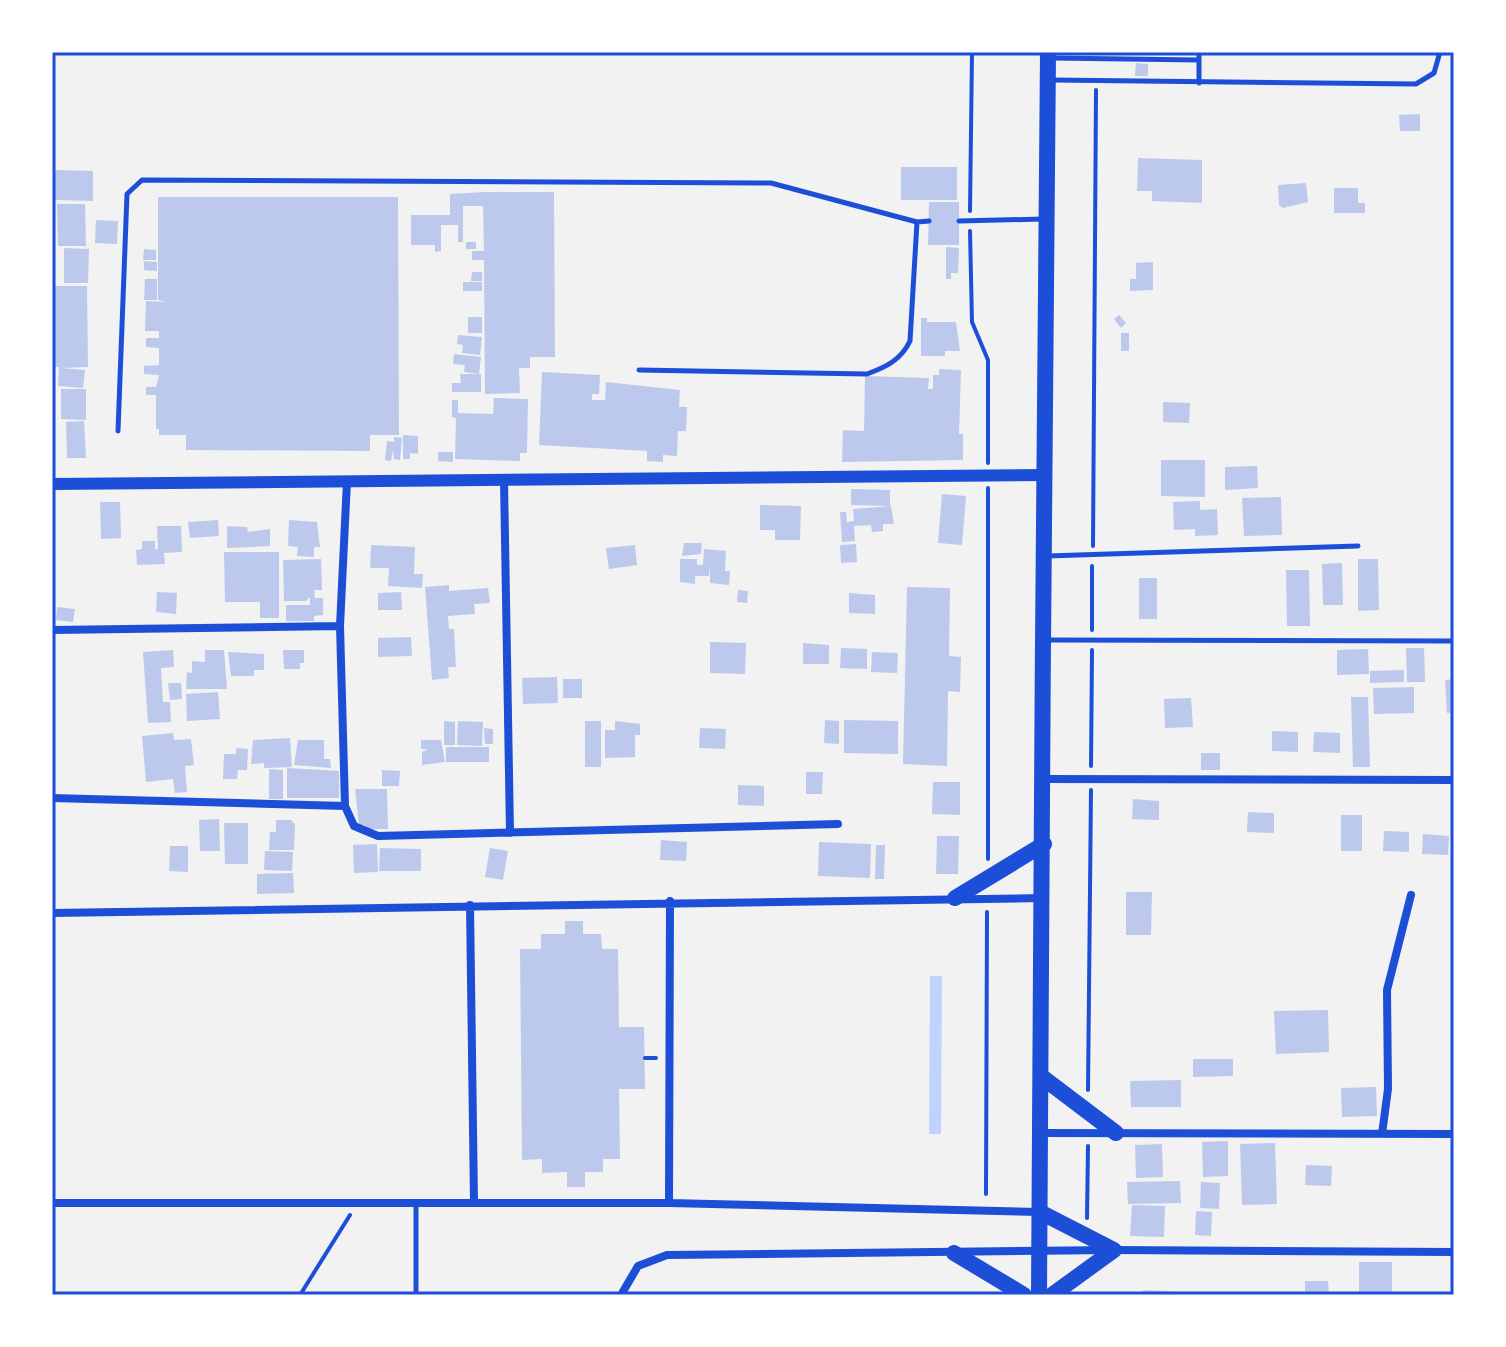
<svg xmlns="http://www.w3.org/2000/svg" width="1506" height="1347" font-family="'DM Sans',sans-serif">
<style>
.water{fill:#bfd3fe}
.building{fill:#bdc9ec}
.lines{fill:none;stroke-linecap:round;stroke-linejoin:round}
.path{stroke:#1d4ed8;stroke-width:4}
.service{stroke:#1d4ed8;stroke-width:5}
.minor{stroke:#1d4ed8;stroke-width:8}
.tertiary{stroke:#1d4ed8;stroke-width:12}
.trunk{stroke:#1d4ed8;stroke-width:16}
.neatline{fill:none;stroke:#1d4ed8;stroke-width:3}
</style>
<rect width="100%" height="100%" fill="#f2f2f2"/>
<path class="water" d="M930,976H942L941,1134H929Z"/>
<path class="building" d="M1136,63L1148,64V76H1135Z
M1420,114V131H1400L1399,115Z
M1138,158L1202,160V203L1152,201V191H1137Z
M901,167H957V200H901Z
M55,170L93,171V201L55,200Z
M1306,183L1308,202L1283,208L1279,205L1278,185Z
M1334,188H1358V203H1365V213H1334Z
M484,192H554L555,357H530V368H519L520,393L485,394L484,260H472V251H484L483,206H463V242H458V225H441V251L435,252V245H411V215H450V194Z
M158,197H398L399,435H370V451L186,450V435H159V429H156V395H146V387H156L159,375L144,374V366L159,365V348L146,347V338H159V331H145L146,301L165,302L158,300Z
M929,202H959V245H928Z
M57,204H85L86,246H58Z
M96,220L118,221L117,244L95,243Z
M466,242H476V249H466Z
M946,247L959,248L958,273H951V279H946Z
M64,248L89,249L88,283H64Z
M144,249L156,250V260H143Z
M144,261L157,262V271L144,270Z
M1153,262V290L1130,291V279H1136V263Z
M472,272H482V281H471Z
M145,279H157V300H144Z
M463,282H482V291H463Z
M52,286H87L88,367L62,368L85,370L83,388L58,386L59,367H52Z
M1119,315L1126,323L1121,328L1114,319Z
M468,317H482V333H468Z
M921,318H927V322H956L960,351H945V356H921Z
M1121,333H1129V351H1121Z
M458,335L482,337L480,355L462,353L463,345L457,344Z
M454,354L481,357L479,374L464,372L465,365L453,364Z
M939,369L961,370L959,434H963V460L842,462L843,430L864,431L865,376L929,378L928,389H933V375H939Z
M542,372L600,375L599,394H592V400H605L606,382L680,390L679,407H687L686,431H678L677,456L663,455V462L647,461V451L539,445Z
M460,374H481V392H452V383H461Z
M61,389H86V420L61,419Z
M494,398L528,399L527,453H520V461L455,459L456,418L452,417V400H458V413L493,414Z
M1163,402L1190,403L1189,423L1163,422Z
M84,421L86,458H67L66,422Z
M403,435L418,436V454L410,453V459H403Z
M394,437L402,438L400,460L394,459L393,450L391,461L385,460L387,441L394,442Z
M438,452H453V462L438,461Z
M1161,460H1205V497L1161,496Z
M1257,466L1258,488L1225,490V467Z
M851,489L890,490V506L851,505Z
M942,494L966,496L962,545L938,543Z
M1281,497L1282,535L1244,536L1242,498Z
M1200,501V510L1217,509L1218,535L1195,536V529L1174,530L1173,502Z
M100,502H120L121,538L101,539Z
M760,505L801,506L800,540H775V530H760Z
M891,506L894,524H883V531L872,532L871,525L854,526L855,541L842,542L840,512H846L847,522L854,521L853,509Z
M218,520L219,536L190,538L188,522Z
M289,520L317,522L320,547H314V557L297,556L298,547L288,546Z
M157,526H181L182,552L164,553L165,564L137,565L136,550L142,549V541H155V549H158Z
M227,526L247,527L248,532L270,529V546L227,548Z
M684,543H702L701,554L682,556Z
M856,544L857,562L841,563L840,545Z
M371,545L415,547L414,574H423L422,588L388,586L389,568H370Z
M635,545L637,565L609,569L606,548Z
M704,549L726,551L725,571H730L729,585L710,583V565L709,576H695V584L680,582V559H697V565H703Z
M224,552H279V618H260V602H225Z
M321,559L322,590H314L315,598H323V615L314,616V621H286V605H310V597L306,601H284L283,560Z
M1358,559H1378L1379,610L1358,611Z
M1342,563L1343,605H1323L1322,564Z
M1286,570H1309L1310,626H1287Z
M1139,578H1157V619H1139Z
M449,585V591L488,588L490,603L474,604L475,614L448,616L449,629H454L456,667H448L449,678L432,680L425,587Z
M907,587L950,588L949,656L961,657L960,692L948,691L947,766L903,764Z
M738,590L748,591L747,603L737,602Z
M157,592L177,593L176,614L156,612Z
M401,592L402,610H378V593Z
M849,593L875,595V614L849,613Z
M57,607L75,609L73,622L56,620Z
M411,637L412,656L378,657V638Z
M710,642L746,643L745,674L710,673Z
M803,643L829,645V664H803Z
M841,648L867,649V669L840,668Z
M1406,648H1424L1425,682H1407Z
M1368,649L1369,674L1337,675V650Z
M173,650L174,667L161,668L163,702H170L171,722L148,723L143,652Z
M205,650H224L227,689H186L187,672L192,673V661L205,662Z
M283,650H304V663H300V669H284Z
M228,652L264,654V670H254V676H231Z
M872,652L898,653L897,673L871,672Z
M1404,670V682L1370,683V671Z
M557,677L558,703L523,704L522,678Z
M563,679H582V698H563Z
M1454,679V712L1447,713L1445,680Z
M168,683H181L182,699L170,700Z
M1414,687V713L1374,714L1373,688Z
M218,692L220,719L187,721L186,694Z
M1351,697H1368L1370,767H1353Z
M1191,698L1193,727L1165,728L1164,699Z
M825,720L839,721V744L824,743Z
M844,720L898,721V754L844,753Z
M444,721L455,722V745H444Z
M458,721L483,722L482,746L457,745Z
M585,721H601V767H585Z
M615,721L640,724V735H635V757L605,758V730H615Z
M484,728L493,729V744H485Z
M700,728L726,729L725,749L699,748Z
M1272,731L1298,732V752L1272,751Z
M1314,732L1340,733V753L1313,752Z
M173,733L174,740L191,739L194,765L185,766L187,792L175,793L173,779L146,782L142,736Z
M290,738L292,767L264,768V763L251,764L253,740Z
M298,740H324V759H330L331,768L294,765Z
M421,740H441L445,762L422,765V752L428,749H421Z
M446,747H489V762H446Z
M236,748L248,749L247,770H238L237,779H223L224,754H236Z
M1201,753H1220V770H1201Z
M287,768L339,771V798H287Z
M269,769L283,770V799H269Z
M382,770L400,771L399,786H382Z
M806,772H823L822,794H806Z
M933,782H960V815L932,814Z
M738,785L764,786V806L738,805Z
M355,789H387L388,829H365V825H359Z
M1133,799L1159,801V820L1132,819Z
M1248,812L1274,813V833L1247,832Z
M1341,815H1362V851H1341Z
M219,819L220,851H200L199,820Z
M276,820H291L295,824L294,850H269L270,832H276Z
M224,823H248V864H225Z
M1384,831L1409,832V852L1383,851Z
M1423,834L1449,836L1448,855L1422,854Z
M937,836H959L958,874H936Z
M661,840L687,842L686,861L660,860Z
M819,842L871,844L870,878L818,876Z
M377,844L378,872L354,873L353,845Z
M876,845H885L884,879H875Z
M170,846H188V872L169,871Z
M380,848L421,849V871H379Z
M490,848L508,851L503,880L485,877Z
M265,851L293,852L292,871L264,870Z
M293,873L294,893L257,894V874Z
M1126,892H1152L1151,935H1126Z
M565,921H583V934H601L602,949H618L619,1027H644L645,1089H619L620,1159H603V1172H585V1187H567V1172L542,1173V1159L522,1160L520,949H541V934H565Z
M1328,1010L1329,1052L1276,1054L1274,1011Z
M1193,1059H1233V1076L1193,1077Z
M1181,1080V1107H1131L1130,1081Z
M1376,1087L1377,1116L1342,1117L1341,1088Z
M1228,1141V1176L1203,1177L1202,1142Z
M1275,1143L1277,1204L1242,1205L1240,1144Z
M1162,1144L1163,1177L1136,1178L1135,1145Z
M1306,1165L1332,1166L1331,1186L1305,1185Z
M1180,1181L1181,1203L1128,1204L1127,1182Z
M1201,1182L1220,1183L1219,1209L1200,1208Z
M1132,1205L1165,1206L1164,1237L1130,1236Z
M1196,1211L1212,1212L1211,1236L1195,1235Z
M1359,1262H1392V1295H1359Z
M1305,1281H1328L1329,1295H1305Z
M1143,1290L1183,1292V1295H1143Z"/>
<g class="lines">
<path class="path" d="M970,211L972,52
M970,231L972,322L988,360V463
M988,488V859
M1093,546L1096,90
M1092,630V566
M1091,766L1092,650
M645,1058H656
M1088,1090L1091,790
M986,1194L987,912
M1087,1218L1088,1146
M300,1295L350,1215"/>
<path class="service" d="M1052,58L1199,60
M1052,80L1416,84L1434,73L1440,52
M1199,83V52
M959,221L1043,219
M639,370L867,374C886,367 901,360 910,341L917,222
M118,431L127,194L142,180L771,183L917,222L929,221
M1047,556L1358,546
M1046,640L1454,641
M416,1203V1295"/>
<path class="minor" d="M504,480L510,833
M52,630L340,626
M1044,779L1454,780
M52,798L345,806L340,626L347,481
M345,806L354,826L378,836L838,824
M470,905L474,1202
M52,913L1043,898
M1040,1133L1454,1134
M1382,1134L1388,1089L1387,990L1411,895
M52,1203H669L1039,1212
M669,1203L670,901
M621,1295L638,1266L667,1255L1114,1250L1454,1252"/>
<path class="tertiary" d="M52,484L1045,475"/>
<path class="trunk" d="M955,898L1044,844
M1042,1077L1116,1133
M1040,1212L1114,1250L1052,1295
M954,1253L1024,1295
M1039,1295C1041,881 1044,466 1048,52"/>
</g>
<rect width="1506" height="1347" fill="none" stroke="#ffffff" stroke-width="108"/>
<rect x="54" y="54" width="1398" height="1239" class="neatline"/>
</svg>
